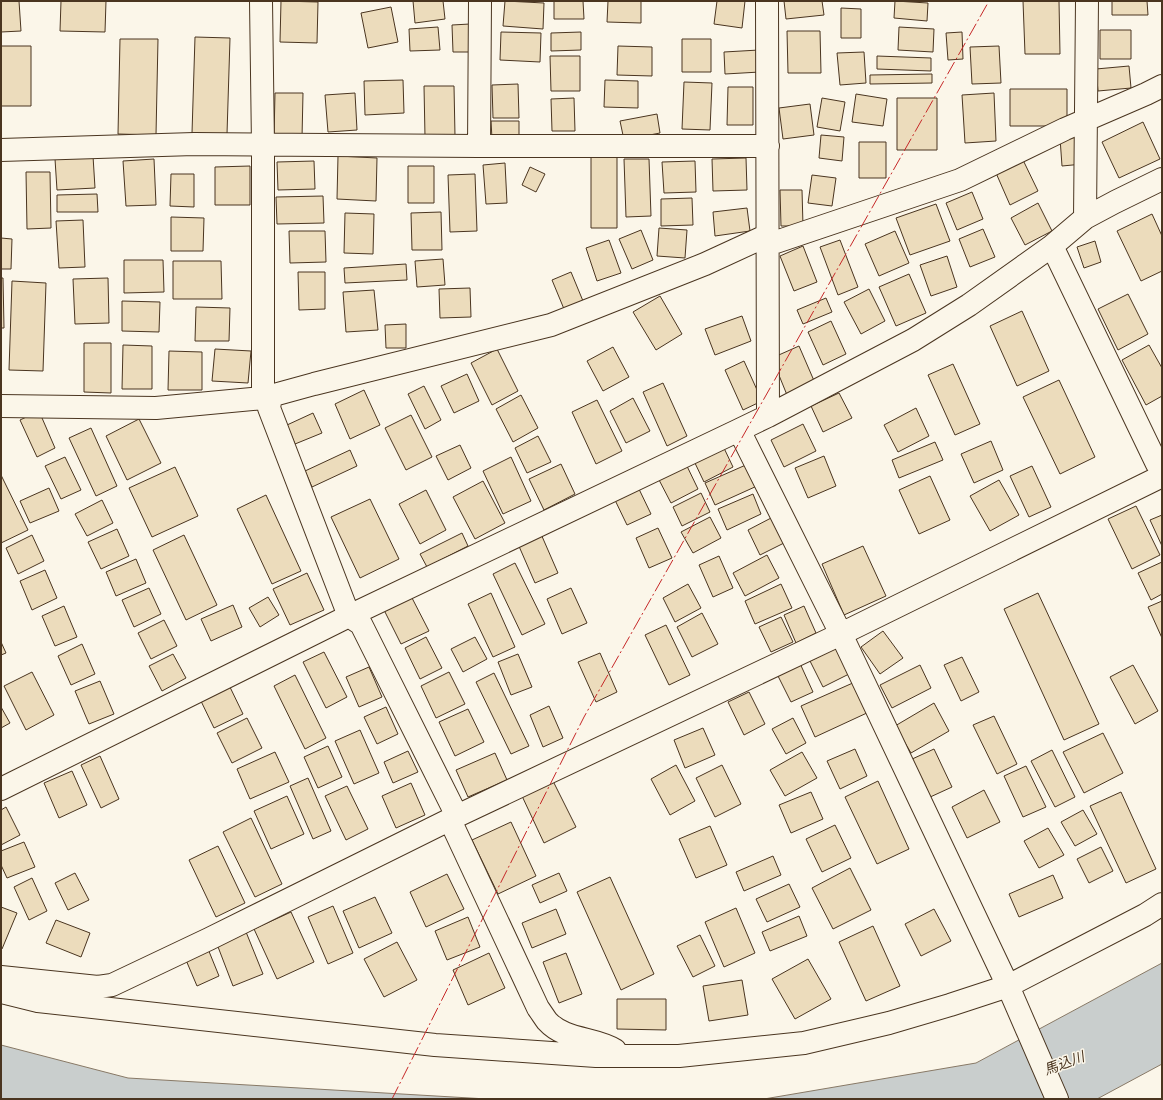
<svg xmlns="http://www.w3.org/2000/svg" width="1163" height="1100" font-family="Merriweather,'Noto Sans JP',serif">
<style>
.water{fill:#c9cecd;stroke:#887966}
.building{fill:#ecdcbc;stroke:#4a3520}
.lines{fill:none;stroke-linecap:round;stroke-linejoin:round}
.minor-casing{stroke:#4a3520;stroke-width:24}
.minor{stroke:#fbf6e9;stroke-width:22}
.power{stroke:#c62828;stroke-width:1;stroke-dasharray:14 3 2 3;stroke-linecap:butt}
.labels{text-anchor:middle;stroke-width:3;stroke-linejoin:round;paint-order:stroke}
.water-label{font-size:14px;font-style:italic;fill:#4a3520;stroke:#fbf6e9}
</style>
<rect width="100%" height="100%" fill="#fbf6e9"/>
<path class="water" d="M1162,963V1064L1097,1099H764L976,1063Z
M1,1045L128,1078L487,1099H1Z"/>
<path class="building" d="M1,1H19L21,31L1,32Z
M61,1H106L105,32L60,31Z
M281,1L318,2L317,43L280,42Z
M413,1H443L445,19L415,23Z
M505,1L544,3L543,29L503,26Z
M554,1H583L584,19H554Z
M608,1H641V23L607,22Z
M717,1H745L742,28L714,24Z
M784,1H822L824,15L786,19Z
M895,1L928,3L927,21L894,18Z
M1023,1H1059L1060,54H1025Z
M1112,1H1147L1148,15H1112Z
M391,7L398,42L368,48L361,13Z
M841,8L861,9V38H841Z
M470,24L471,52H453L452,25Z
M438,27L440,50L410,51L409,29Z
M899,27L934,29L933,52L898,50Z
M1100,30H1131V59H1100Z
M787,31H820L821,73H788Z
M501,32L541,33L540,62L500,60Z
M581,32V50L551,51V33Z
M962,32L963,59L948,60L946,33Z
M195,37L230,38L227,134L192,133Z
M120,39H158L156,135L118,134Z
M682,39H711V72H682Z
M1,46H31V106H1Z
M618,46L652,47V76L617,75Z
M999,46L1001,83L972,84L970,47Z
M759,50L760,72L725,74L724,52Z
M864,52L866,83L840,85L837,53Z
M550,56H580V91H551Z
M877,56L931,58V71L877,69Z
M1129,66L1131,88L1098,91L1096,69Z
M932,74V83L870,84V75Z
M403,80L404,113L365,115L364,81Z
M605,80L638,81V108L604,107Z
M684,82L712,83L710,130L682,129Z
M518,84L519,118H493L492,85Z
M424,86H454L455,136L425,137Z
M728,87H753V125H727Z
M1010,89H1067V126H1010Z
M275,93H303L302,138L274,137Z
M355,93L357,130L328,132L325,95Z
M994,93L996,141L965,143L962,95Z
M856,94L887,99L883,126L852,122Z
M574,98L575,131H552L551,99Z
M822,98L845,102L840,131L817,127Z
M897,98H937V150H897Z
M810,104L814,135L783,139L779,108Z
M657,114L660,133L624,140L620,121Z
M491,121H519V138L492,139Z
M1143,122L1160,159L1119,178L1102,142Z
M821,135L844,137L842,161L819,158Z
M1080,137L1083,164L1062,166L1060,138Z
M859,142H886V178H859Z
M93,156L95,188L57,190L55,159Z
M338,156L377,158L376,201L337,199Z
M591,157H617V228H591Z
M746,158L747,190L713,191L712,159Z
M154,159L156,205L126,206L123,161Z
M624,159H649L651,216L626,217Z
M1023,160L1038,191L1010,205L996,173Z
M314,161L315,189L278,190L277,162Z
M695,161L696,192L664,193L662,162Z
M505,163L507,203L486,204L483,165Z
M250,166V205H215V167Z
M408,166H434V203H408Z
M530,167L545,174L536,192L522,185Z
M26,172H50L51,228L27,229Z
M171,174H194V207L170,206Z
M475,174L477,231L450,232L448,175Z
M812,175L836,178L832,206L808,203Z
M780,190H802L803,226H781Z
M972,192L983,219L957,230L946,203Z
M97,194L98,212H57V195Z
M323,196L324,223L277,224L276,197Z
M692,198L693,225L661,226V199Z
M1038,203L1052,231L1025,245L1011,218Z
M936,204L950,241L910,255L896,218Z
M747,208L750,231L715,236L713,212Z
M441,212L442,250H412L411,213Z
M345,213L374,214L373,254L344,253Z
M1152,214L1162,236V271L1141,281L1117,231Z
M171,217L204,218L203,251H171Z
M83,220L85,267L59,268L56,221Z
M659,228L687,230L685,258L657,256Z
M983,229L995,257L970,267L959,239Z
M641,230L653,260L632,269L619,239Z
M289,231H325L326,262L290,263Z
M895,231L909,263L879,276L865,244Z
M1,238L12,239L11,269H1Z
M609,240L621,273L597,281L586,248Z
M840,240L858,287L838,295L820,247Z
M1095,241L1101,262L1084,268L1077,247Z
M803,246L817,282L794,291L780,256Z
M947,256L957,287L931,296L920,265Z
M443,259L445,285L417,287L415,261Z
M124,260H163L164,292L124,293Z
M173,261H221L222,299H173Z
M406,264L407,280L345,283L344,268Z
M298,272H325V309L299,310Z
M571,272L583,301L564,309L552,280Z
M909,274L926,313L896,326L879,287Z
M1,278H3L4,328H1Z
M108,278L109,323L75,324L73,279Z
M12,281L46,283L43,371L9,370Z
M470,288L471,317L440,318L439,289Z
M869,289L885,321L861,334L844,302Z
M374,290L378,330L346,332L343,292Z
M1128,294L1148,334L1118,350L1098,309Z
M660,296L682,334L656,350L633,312Z
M826,298L832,312L803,324L797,310Z
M122,301L160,302L159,332L122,331Z
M196,307L230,308L229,341H195Z
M1022,311L1049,371L1017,386L990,326Z
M742,316L751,341L715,355L705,329Z
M831,321L846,354L823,365L808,332Z
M406,324V348H386L385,325Z
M84,343H111V393L84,392Z
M123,345L152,346V389H122Z
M1149,345L1162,368V396L1146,405L1122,360Z
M799,346L815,383L787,395L772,358Z
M613,347L629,377L603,391L587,361Z
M215,349L251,351L248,383L212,381Z
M497,349L518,391L492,405L471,363Z
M169,351L202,352V390H168Z
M744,361L762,401L743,410L725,370Z
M953,364L980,424L955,435L928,375Z
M467,374L479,401L454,413L441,386Z
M1059,380L1095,457L1060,474L1023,397Z
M663,383L687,436L667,446L643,392Z
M424,386L441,420L425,429L408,394Z
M364,390L380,425L350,439L335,404Z
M839,393L852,418L823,432L811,406Z
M521,395L538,428L513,442L496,409Z
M633,398L650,431L626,443L610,411Z
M597,400L622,451L596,464L572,412Z
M916,408L929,436L898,452L884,425Z
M39,411L55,448L37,457L20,420Z
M313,413L322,433L295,444L287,425Z
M411,415L432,457L406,470L385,428Z
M139,419L161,463L127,480L106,436Z
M803,424L816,451L784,467L771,440Z
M91,428L117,486L96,496L69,438Z
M538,436L551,462L527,473L515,448Z
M991,441L1003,470L974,483L961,454Z
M935,442L943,460L899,478L892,460Z
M460,445L471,468L448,480L436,456Z
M723,446L733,467L704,482L694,461Z
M350,450L357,466L312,487L305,471Z
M824,456L836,486L808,498L795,468Z
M65,457L81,490L61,499L45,466Z
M511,457L531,501L503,514L483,471Z
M685,462L698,489L671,503L657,476Z
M561,464L575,494L544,510L529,479Z
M748,464L757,486L715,505L705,483Z
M1032,466L1051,507L1029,517L1010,476Z
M175,467L198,516L152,537L129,488Z
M1,475L28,530L1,543Z
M930,476L950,520L919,534L899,490Z
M999,480L1019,515L990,531L970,496Z
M483,481L505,523L475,539L453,497Z
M638,487L651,514L627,525L614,498Z
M49,488L59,511L30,523L20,501Z
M426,490L446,530L420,544L399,504Z
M701,493L710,512L682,526L673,507Z
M753,494L761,514L727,530L718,509Z
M266,495L301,571L272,584L237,509Z
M370,499L399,559L360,578L331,517Z
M102,500L113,523L87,536L75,514Z
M1136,506L1160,555L1132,569L1108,519Z
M1162,515V546L1150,520Z
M710,517L721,538L693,553L681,532Z
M773,517L786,542L760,555L748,530Z
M658,528L672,558L649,568L636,538Z
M117,529L129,556L101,569L88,542Z
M462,533L468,546L427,567L420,554Z
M541,534L558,573L535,583L518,544Z
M32,535L44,561L18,574L6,548Z
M184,535L217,605L186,620L153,550Z
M863,546L886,596L844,615L822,564Z
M767,555L779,578L745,596L733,573Z
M719,556L733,588L713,597L699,565Z
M136,559L146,583L116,596L106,572Z
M1162,562V594L1151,600L1138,573Z
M515,563L545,624L522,635L493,574Z
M45,570L57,598L32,610L20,581Z
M307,573L324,610L290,625L273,589Z
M688,584L701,608L675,622L663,598Z
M781,584L792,608L755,624L745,601Z
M149,588L161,614L134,627L122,600Z
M571,588L587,623L562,634L547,599Z
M491,593L515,647L493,657L468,604Z
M1038,593L1099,724L1064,740L1004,609Z
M411,596L429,631L401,644L384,610Z
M268,597L279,615L260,627L249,608Z
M1162,601V638L1148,607Z
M233,605L242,627L211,641L201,619Z
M64,606L77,637L55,646L42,616Z
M804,606L816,633L796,643L784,615Z
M702,613L718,644L692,657L677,627Z
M781,617L793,642L771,652L759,627Z
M164,620L177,646L151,659L138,633Z
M666,625L690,675L669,685L645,635Z
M883,631L903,658L880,674L861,647Z
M426,637L442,668L420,679L405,648Z
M475,637L487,659L463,672L451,649Z
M1,642L6,653L1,655Z
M82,644L95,674L71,685L58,656Z
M838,647L851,673L823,687L810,661Z
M324,652L347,697L326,708L303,662Z
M600,653L617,692L596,702L578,662Z
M173,654L186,678L162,691L149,666Z
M518,654L532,687L511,695L498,662Z
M962,657L979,692L961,701L944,665Z
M798,659L813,692L791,702L775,670Z
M920,665L931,688L892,708L880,685Z
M1133,665L1158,711L1135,724L1110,677Z
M369,667L382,697L359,707L346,677Z
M32,672L54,715L26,730L4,686Z
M449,672L465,704L436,718L421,686Z
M494,673L529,746L511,754L476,682Z
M295,675L326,738L305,749L274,686Z
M100,681L114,714L89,724L75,691Z
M855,682L869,712L815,737L801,706Z
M228,683L243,714L214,728L199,697Z
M749,692L765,724L744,735L728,702Z
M934,703L949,731L911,753L895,726Z
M549,706L563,738L543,747L530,715Z
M1,707L10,723L1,728Z
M386,707L398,734L377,744L364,717Z
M468,709L484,742L455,756L439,722Z
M994,716L1017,764L997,774L973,725Z
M247,718L262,748L232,763L217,733Z
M793,718L806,743L786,754L772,729Z
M703,728L715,755L685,768L674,740Z
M360,730L379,773L354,784L335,741Z
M1103,733L1123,773L1084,793L1063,752Z
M328,746L342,777L318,788L304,757Z
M855,749L867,776L840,789L827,761Z
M934,749L952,787L928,798L910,760Z
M1052,750L1075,797L1055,807L1031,761Z
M408,751L418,772L393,783L384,762Z
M275,752L289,782L250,799L237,769Z
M802,752L817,778L785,796L770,770Z
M495,753L507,780L468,797L456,770Z
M100,756L119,799L101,808L81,765Z
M676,765L695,801L670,815L651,779Z
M722,765L741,804L715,817L696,778Z
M1026,766L1046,807L1023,817L1004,776Z
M72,771L87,805L59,818L44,783Z
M308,778L331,831L313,839L290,786Z
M553,781L576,827L544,843L522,796Z
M878,781L909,849L877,864L845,797Z
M411,783L425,815L396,828L382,796Z
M347,786L368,829L346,840L325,796Z
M984,790L1000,822L967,838L952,807Z
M811,792L823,819L791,833L779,805Z
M1121,792L1156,869L1126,883L1090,806Z
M287,796L304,834L271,849L254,811Z
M6,807L20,835L1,845V810Z
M1083,810L1097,834L1075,846L1061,822Z
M251,818L282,884L255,897L223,832Z
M511,822L536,876L498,894L472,840Z
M835,825L851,858L822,872L806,839Z
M710,826L727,865L696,878L679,839Z
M1048,828L1064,855L1039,868L1024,841Z
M24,842L35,867L7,878L1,865V851Z
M218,846L245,903L216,917L189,860Z
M1101,847L1113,871L1089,883L1077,859Z
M773,856L781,875L744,891L736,872Z
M850,868L871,910L833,929L812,888Z
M75,873L89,900L68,910L55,883Z
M559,873L567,891L540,903L532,885Z
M447,874L464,909L426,927L410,892Z
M1053,875L1063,898L1019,917L1009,894Z
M610,877L654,974L621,990L577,892Z
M32,878L47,911L29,920L14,887Z
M789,884L800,907L767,922L756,899Z
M375,897L392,933L359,948L343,911Z
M333,906L353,953L328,964L308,917Z
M1,907L17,913L2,949H1Z
M736,908L755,953L724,967L705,922Z
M556,909L566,934L532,948L522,923Z
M934,909L951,941L921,956L905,924Z
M291,912L314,962L277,979L254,929Z
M799,916L807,936L770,951L762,932Z
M468,917L480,947L447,960L435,931Z
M56,920L90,933L81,957L46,943Z
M873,926L900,986L866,1001L839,942Z
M244,927L263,974L233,986L215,939Z
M700,935L715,966L693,977L677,946Z
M397,942L417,980L384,997L364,959Z
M206,944L219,976L197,986L183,953Z
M489,953L505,988L468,1005L453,970Z
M566,953L582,994L559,1003L543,962Z
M808,959L831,999L795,1019L772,979Z
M742,980L748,1015L709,1021L703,986Z
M617,999H666V1030L617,1029Z"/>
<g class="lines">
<defs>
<path id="minor" d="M261,1L263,146V398
M767,1L768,416L739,430L841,634L1008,986L1057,1099
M479,146L480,1
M1,150L194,144L479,146H768
M1085,218L1087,1
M767,245L960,180L1065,129L1146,94L1162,86
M1052,246L1157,464L1162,468
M271,396L269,408L349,616L361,624L457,816
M1,406L156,408L263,398L314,384L551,325L705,264L768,235
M768,416L913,340L969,305L1052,246L1085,218L1115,202L1162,179
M1,789L349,616L739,430
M450,820L538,1008C541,1012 544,1017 547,1021C565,1041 594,1037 615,1050
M1,977L98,987L112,985L209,939L457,816L841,634L1162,476
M1,992L38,1001L435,1045L596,1056H679L804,1043L889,1023L950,1005L1008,986L1145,915L1162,904"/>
</defs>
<use href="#minor" class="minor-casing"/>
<use href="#minor" class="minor"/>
<path class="power" d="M392,1099L584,717L989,1"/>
</g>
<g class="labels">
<g class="water-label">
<text transform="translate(1064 1063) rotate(-20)" y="5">馬込川</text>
</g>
</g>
<rect width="1163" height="1100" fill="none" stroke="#4a3520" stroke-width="4"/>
</svg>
